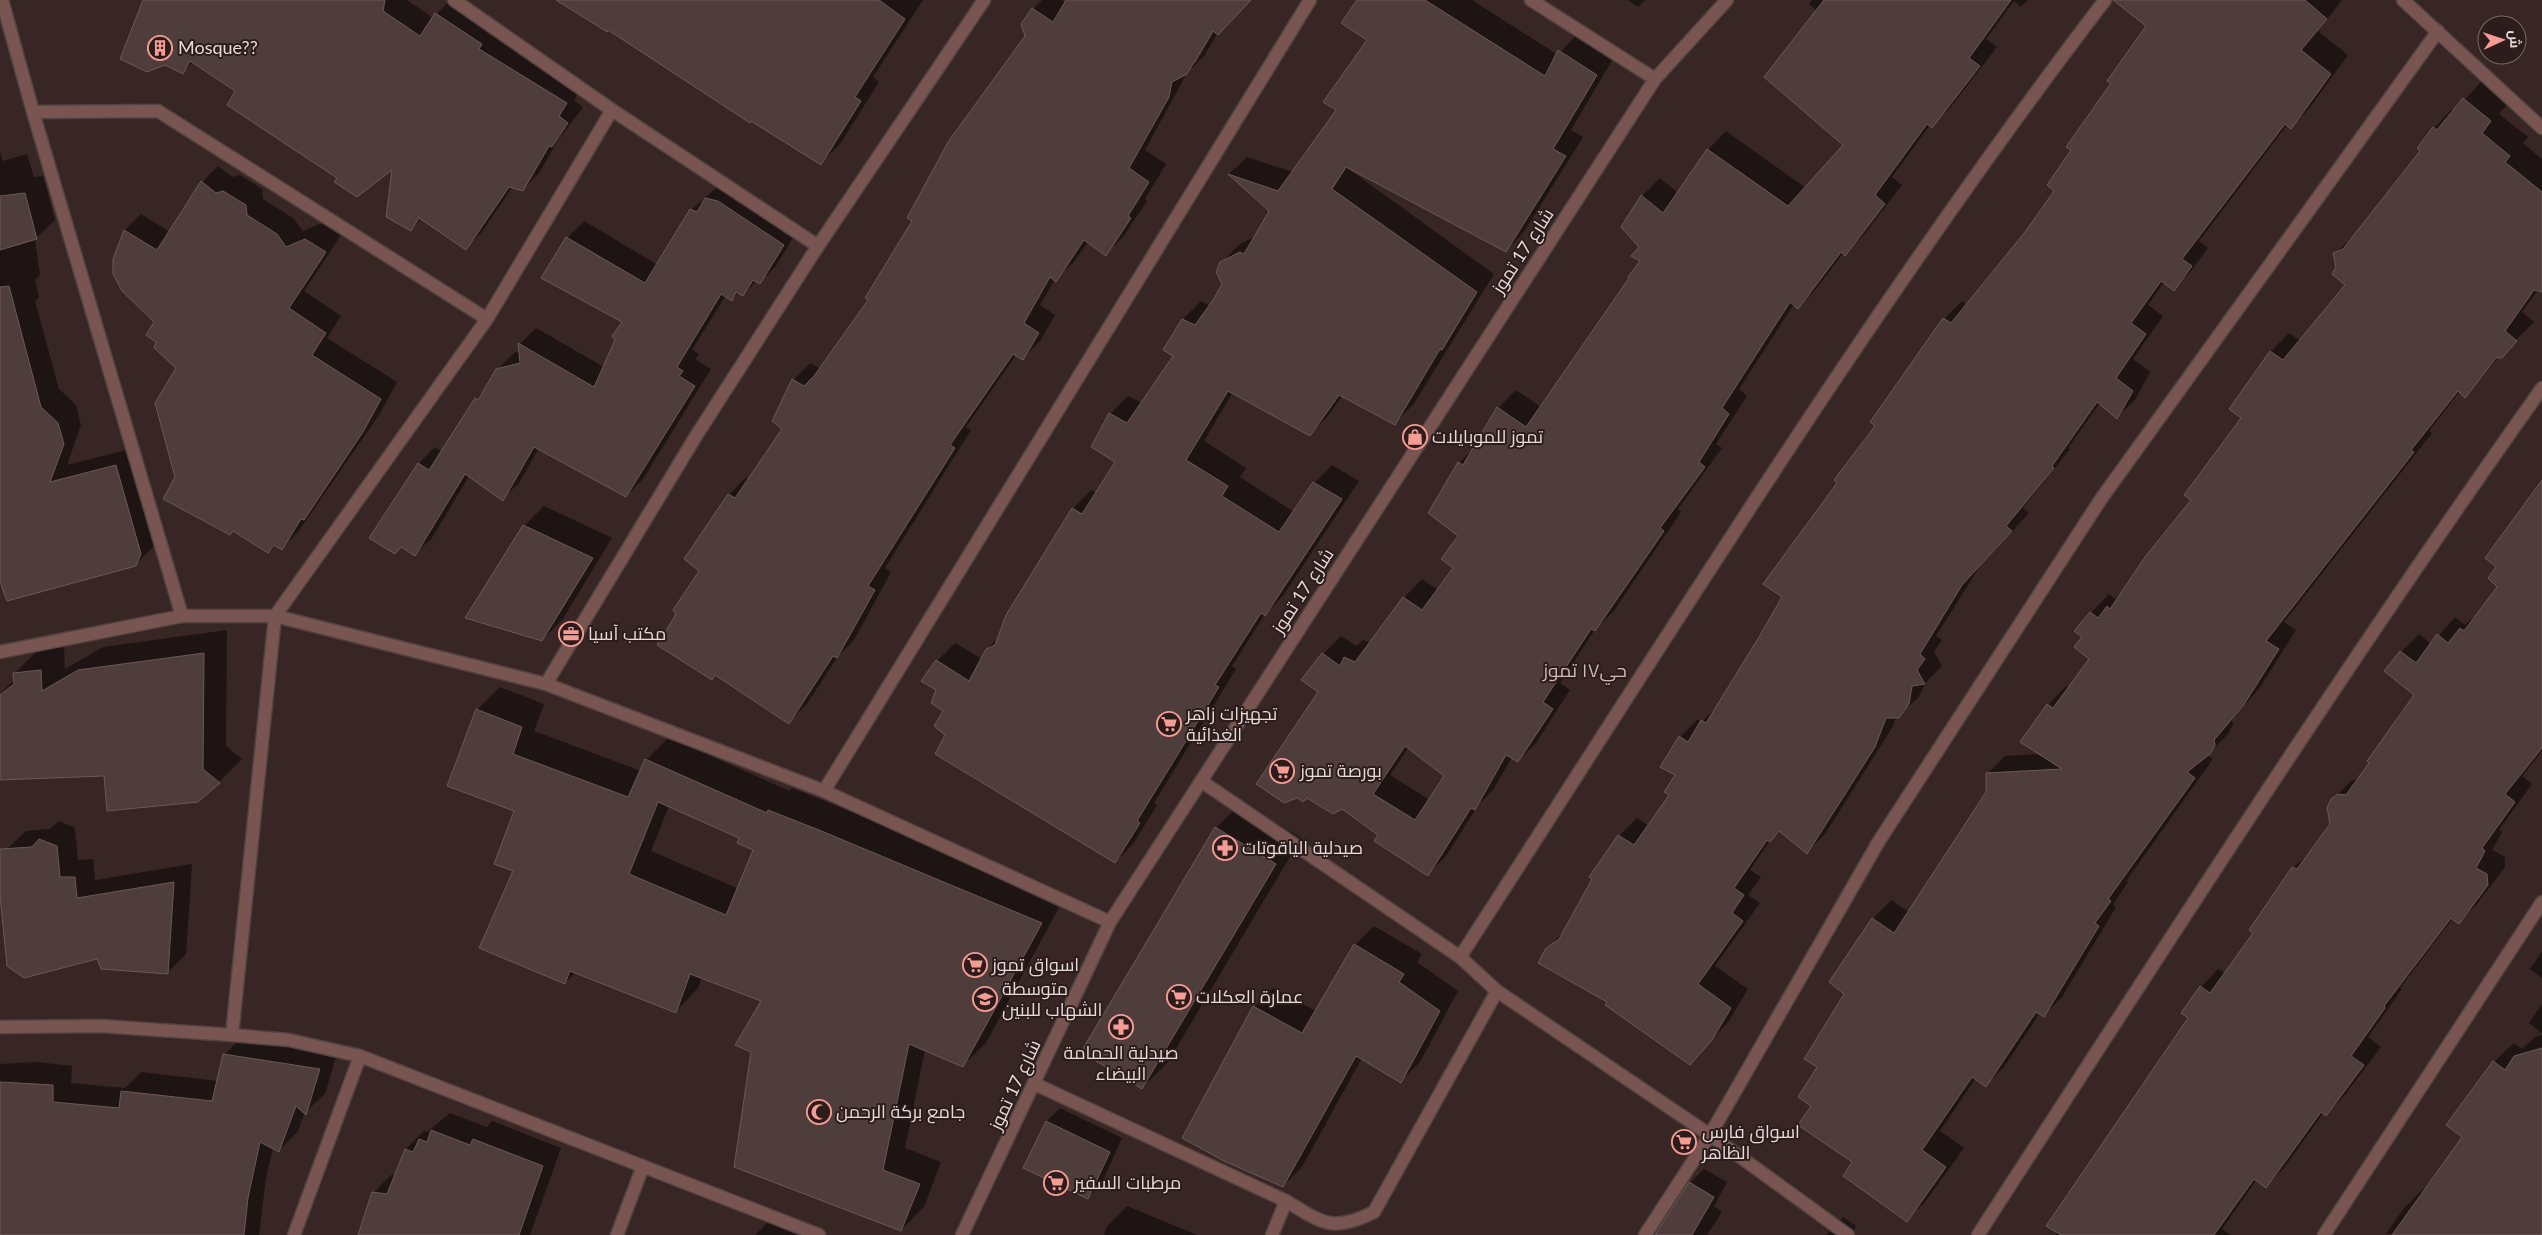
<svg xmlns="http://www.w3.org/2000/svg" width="2542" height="1235" font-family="Lato,Cairo,sans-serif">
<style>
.shadow{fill:#0007;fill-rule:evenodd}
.building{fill:#4f3d3b;stroke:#6c5957;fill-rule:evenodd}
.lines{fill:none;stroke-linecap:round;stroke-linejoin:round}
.minor-casing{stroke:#534341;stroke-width:15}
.minor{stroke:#795552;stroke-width:12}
.labels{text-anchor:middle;stroke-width:4;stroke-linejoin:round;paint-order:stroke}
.poi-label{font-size:18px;fill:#e6dbd9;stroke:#2c1c1b;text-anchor:start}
.street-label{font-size:18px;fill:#e6dbd9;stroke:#2c1c1b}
.neighbourhood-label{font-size:19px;fill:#d0b9b7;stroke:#2c1c1b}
</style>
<rect width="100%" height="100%" fill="#372624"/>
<path class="shadow" d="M144,0H407L433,18L450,0L582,86L574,100L583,107L559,139L539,173L523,190L513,186L482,232L466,248L422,218L411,230L394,167L237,90L193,62L183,72Z
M578,0H923L873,77L879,82L840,144L821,163L608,29Z
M1042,0H1062L1066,3L1068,0H1250L1218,33L1204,56L1187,73L1145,150L1166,164L1145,199L1147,201L1123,237L1106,254L1088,242L1073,263L1055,279L1040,305L1055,315L1040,341L1023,358L1016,355L966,427L971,430L885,568L891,572L854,640L839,655L806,705L789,722L716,674L712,679L678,613L701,570L729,495L746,477L750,480L784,429L773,421L793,380L810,363L819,368L870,300L1027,37L1033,9ZM1215,25L1217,26L1196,63H1193Z
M1358,0H1472L1558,55L1578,33L1614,57L1571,130L1583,137L1524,232L1506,251L1351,168L1350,170L1494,274L1413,405L1394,423L1343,395L1328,416L1310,434L1233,392L1204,441L1246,468L1240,477L1294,512L1314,483L1332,465L1359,481L1283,596L1265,614L1232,666L1236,669L1154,803L1157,805L1133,844L1115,862L947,735L944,711L937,689V661L955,643L982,659L987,649L999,637L1073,509L1091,490L1096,493L1116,462L1110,414L1128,396L1142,403L1174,355L1165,350L1183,319L1201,301L1211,306L1223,284L1221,263L1240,244L1256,236L1270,211L1229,174L1247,157L1293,172L1338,109L1369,40Z
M1628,0H1645L1638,7Z
M1812,0H2028L2021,7L2014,1L1986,39L1997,47L1950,108L1932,126L1930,125L1892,177L1902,185L1863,236L1845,254L1844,252L1816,289L1798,308L1794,304L1739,389L1747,396L1716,444L1722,448L1678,509L1681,512L1613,612L1596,628L1560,683L1570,690L1536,743L1518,761L1512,757L1493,790L1479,804L1446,856L1428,874L1380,834L1320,692L1323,654L1341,636L1356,646L1363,640L1371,643L1404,598L1422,579L1438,590L1454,568L1460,535L1459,463L1476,446L1498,408L1516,390L1541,407L1641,260V247L1622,227L1642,196L1660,178L1678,193L1708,150L1726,131L1806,188L1844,145L1817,11L1809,4ZM1409,747L1446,776L1430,800L1390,775Z
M2136,0H2342L2318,31L2348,55L2308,110L2291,127L2287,125L2199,241L2208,248L2191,271L2174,289L2164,282L2148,305L2163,316L2133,359L2150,372L2135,400L2117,417L2100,403L2068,448L2070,449L2023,508L2029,513L1980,566L1936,636L1942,640L1934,652L1942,666L1927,681L1917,699L1896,717L1892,728L1825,834L1807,852L1781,830L1770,841L1750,870L1761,877L1748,895L1760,903L1715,966L1748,989L1729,1021L1690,1063L1547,949L1564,931L1593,878L1591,877L1619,836L1637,818L1649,826L1670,795L1676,775L1680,737L1698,719L1702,722L1719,704L1784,596L1838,482L1944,319L1962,301L1968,305L2026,233L2056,190L2073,150L2148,25Z
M2482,81L2509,102L2499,114L2528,137L2523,143L2542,159V291L2538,290L2522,312L2534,322L2499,357L2465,396L2460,391L2429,431L2432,433L2284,622L2296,630L2261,686L2232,720L2233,725L2228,734L2207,755L2213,759L2126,881L2128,882L2113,905L2116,907L2062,997L2044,1015L2040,1013L2004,1067L1986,1085L1976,1078L1940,1131L1964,1148L1925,1202L1906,1220L1854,1162L1813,1106L1819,1067L1846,993L1831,982L1873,919L1891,900L1909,912L1988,792L1987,774L2005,756L2040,754L2048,705L2066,686L2069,688L2091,658L2084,637L2091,613L2109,594L2115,599L2123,591L2192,500L2243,417L2230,408L2271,351L2289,333L2301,341L2346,285L2334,254L2357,233L2421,150L2418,148L2434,128L2452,109L2454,111Z
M0,151L3,161L27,154L34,177L43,176L55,220L35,239L40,275L35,280L39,297L35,301L59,389L76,405L81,425L67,465L134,448L158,535L153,547L135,565L0,587Z
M218,166L232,177L240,175L262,189L263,199L293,218L303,231L322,223L341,235L304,291L341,316L327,338L397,382L379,415L298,532L282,548L276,545L268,552L177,478L178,367L157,341L156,322L114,259L125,230L141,214L170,232L202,182Z
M723,182L799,228L776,266L760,282L757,280L743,295L739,292L732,299L726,295L692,350L699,354L695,359L711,369L643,479L626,496L539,448L519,483L502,499L469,476L432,538L415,554L401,546L418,464L435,447L442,452L497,370L514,353L520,351V344L536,328L604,367L624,321L567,238L584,221L658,265L691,210Z
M2542,486V751L2522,776L2532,784L2499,830L2502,832L2492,850L2505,857V867L2476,905L2459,922L2453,918L2400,988L2402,989L2368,1037L2381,1047L2344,1096L2326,1114L2324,1112L2284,1168L2266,1186L2257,1179L2222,1229L2231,1235H2055L2189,1017L2201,987L2218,969L2226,974L2255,933L2293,868L2312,851L2332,824V800L2350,782L2360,777L2416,695L2401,652L2419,634L2431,644L2455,617L2465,625L2480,612L2499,586L2498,567Z
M544,506L612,538L562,620L542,640L524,526Z
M227,630L226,746L242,759L219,782L105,775L0,778V694L15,679V673L38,650L64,647L65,669L103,647Z
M500,687L544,704L534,731L641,771L646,760L669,737L789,791L792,788L842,808L1063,900L986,1043L963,1065L925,1050L905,1148L941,1162L924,1207L901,1230L763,1000L702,977L698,988L676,1011L576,972L565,983L514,871L515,810L477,710ZM669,806L740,837L755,849L737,888L651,851Z
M1242,802L1301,838L1168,1062L1142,1088L1216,828Z
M59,821L75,828L78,860L93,859L95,880L192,864L186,954L168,972L98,958L7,849L26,831L50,829Z
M1374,926L1422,954L1417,962L1458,991L1420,1062L1401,1081L1362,1058L1302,1167L1283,1186L1254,1007L1273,988L1316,1011L1355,945Z
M2542,952V978L2530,969Z
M2542,1004V1033L2529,1023Z
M2542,1035V1235L2386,1234L2404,1208L2423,1189L2426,1190L2464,1137L2494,1062L2514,1043L2522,1049L2535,1037Z
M243,1036L338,1050L325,1094L305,1112L298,1131L279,1151L273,1148L266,1178L259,1235H0V1064L36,1062L72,1066L71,1083L125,1088L141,1072L218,1081L224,1055Z
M1060,1108L1122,1138L1101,1184L1088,1198L1025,1168L1047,1121Z
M450,1113L487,1127L492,1121L561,1148L530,1235H359L373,1193L391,1175H396L406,1149L424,1131L427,1132Z
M1704,1169L1727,1182L1714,1206L1722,1212L1707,1235H1655L1690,1183Z
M1127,1206L1197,1235H1104L1107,1226Z
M1843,1217L1856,1226L1852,1235H1826Z
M768,1222L802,1235H755Z"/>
<path class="building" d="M143,0H385L383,11L420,36L435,13L482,44L479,49L567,103L559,116L568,123L552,147L549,146L523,191L509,187L466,250L419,218L411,231L386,217L392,170L357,197L334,182L337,178L227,105L235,91L190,61L183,74L165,65L147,72L120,59Z
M556,0H879L905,19L855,97L861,101L821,165L751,121L750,123L608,30L607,32Z
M1066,0H1251L1218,35L1213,31L1187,74L1172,82L1169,97L1129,168L1149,182L1128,216L1131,218L1106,256L1084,240L1056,282L1050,277L1024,323L1039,333L1023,360L1013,354L950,445L955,448L868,586L875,590L837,658L833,656L789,724L715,675L712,680L657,645L676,614L673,610L699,571L684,559L728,494L735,498L782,429L772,421L792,379L804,386L814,376L868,300L865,298L912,221L907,218L948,142L1025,36L1021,24L1032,8L1053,22Z
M1357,0H1425L1545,76L1558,50L1597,75L1553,149L1566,156L1506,252L1346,167L1332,189L1477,292L1442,350L1440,349L1395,425L1339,395L1310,436L1228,391L1186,460L1228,486L1222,496L1279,532L1313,482L1342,499L1265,616L1261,613L1215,685L1219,687L1137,821L1140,823L1115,863L935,754L945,735L934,726L943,711L931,703L936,690L921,681L936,660L969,681L986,649L995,645L1006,615L1072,508L1082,514L1115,462L1091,447L1109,413L1127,423L1173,356L1163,350L1182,319L1195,325L1213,300L1222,284L1216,272L1220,262L1240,252L1244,254L1269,211L1228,174L1278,191L1336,110L1323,102L1367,40L1341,23Z
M1824,0H2011L1969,58L1980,66L1932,128L1927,124L1875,195L1885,204L1845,256L1841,252L1798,309L1790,302L1722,408L1729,414L1699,462L1705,467L1660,528L1664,531L1595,631L1591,629L1543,702L1553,709L1518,762L1506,755L1475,810L1471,808L1428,876L1374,841L1378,835L1342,809L1333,814L1307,798L1303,802L1297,798L1284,803L1256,784L1318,692L1301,680L1322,653L1340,666L1344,657L1355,662L1403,597L1422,610L1453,568L1441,559L1458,536L1428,513L1458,462L1463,465L1497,407L1526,427L1629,278L1628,277L1640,261L1631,256L1639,247L1621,227L1641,195L1663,213L1707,149L1788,206L1843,145L1764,77ZM1405,746L1444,776L1415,820L1373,794Z
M2113,0H2305L2327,19L2301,50L2331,74L2291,129L2285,124L2182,259L2192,266L2174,291L2161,281L2131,323L2146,334L2116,378L2133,391L2117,419L2097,402L2052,466L2054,468L2006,526L2012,531L1962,585L1920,654L1925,659L1917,670L1925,684L1912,686L1909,704L1899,718H1886L1875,747L1807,854L1779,831L1770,842L1767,840L1734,888L1744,895L1732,913L1743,921L1698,984L1731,1008L1712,1040L1690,1065L1605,1005L1607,1002L1538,963L1546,948L1559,939L1592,879L1589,877L1618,835L1634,845L1669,795L1664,792L1675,775L1660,767L1679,736L1688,742L1701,720L1706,723L1759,637L1782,597L1763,584L1837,483L1834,480L1875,426L1870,422L1943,318L1951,323L2025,232L2054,191L2047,185L2071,150L2066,147L2111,83L2107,81L2146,26Z
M2463,98L2491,121L2482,133L2510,156L2505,162L2542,192V292L2534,290L2505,331L2517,341L2502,358H2496L2465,398L2458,391L2411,450L2414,452L2266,641L2279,649L2243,706L2214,740L2215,745L2210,754L2187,772L2195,778L2108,899L2111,901L2095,923L2099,926L2044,1017L2036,1012L1986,1087L1972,1077L1922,1150L1946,1167L1907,1222L1843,1176L1852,1162L1798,1125L1811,1106L1798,1097L1817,1067L1804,1059L1844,994L1829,982L1872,918L1894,933L1986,792V773L2062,769L2020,742L2047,704L2053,708L2089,659L2074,647L2082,637L2074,631L2090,612L2098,618L2107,606L2110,609L2145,557L2191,500L2184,495L2241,418L2229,409L2270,351L2283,360L2345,285L2332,274L2336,267L2333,253L2343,249L2420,151L2417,148L2433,127L2437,130Z
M201,181L216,193L223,191L246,205L247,215L277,234L286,247L305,239L326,252L289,308L326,333L312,355L381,399L363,432L304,520L301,519L282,550L274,545L268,553L233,531L230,535L163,499L175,477L155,403L176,368L154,348L156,342L146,335L154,322L122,291L113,274V259L124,230L157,250Z
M25,193L37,239L0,250V196Z
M705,198L718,201L784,245L760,284L753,280L743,296L736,292L732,301L721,294L677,367L683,371L679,376L695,386L626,497L534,447L503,501L465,474L415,556L401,547L395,554L369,538L418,463L429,470L475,398L478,400L496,369L520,363L518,343L594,387L615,340L612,336L622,322L541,278L566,237L645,283L690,209L697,212Z
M9,286L41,407L58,423L64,444L50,482L116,465L141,554L136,566L7,601L0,582V287Z
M2542,480V748L2505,794L2515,802L2482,848L2485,851L2476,868L2487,874L2488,885L2459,924L2451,918L2384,1006L2385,1008L2351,1056L2364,1065L2326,1116L2321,1112L2266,1188L2254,1179L2214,1235H2061L2046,1226L2188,1018L2181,1013L2200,986L2210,993L2253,933L2249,930L2292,867L2297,869L2330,824L2327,808L2331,799L2338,794L2346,795L2369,763L2367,761L2414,695L2384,671L2400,651L2416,663L2437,634L2448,643L2460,628L2464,631L2497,587L2488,578L2496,567L2485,558Z
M523,525L593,558L542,641L465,618Z
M204,653L203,769L220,783L198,802L107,811L104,776L0,780V695L14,684L13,673L41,670L42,691L78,670Z
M476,709L522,727L513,754L628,797L645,759L767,813L768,810L819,830L1042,923L963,1067L909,1044L883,1170L920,1184L901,1231L734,1167L751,1052L735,1045L761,1001L690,974L676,1013L570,971L565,984L479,948L513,871L494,864L514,811L447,786ZM658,802L739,838L737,843L753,850L726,915L629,874Z
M1215,827L1276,864L1142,1089L1081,1052Z
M39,839L57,846L60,877H75L77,898L174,882L168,974L101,969L97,959L24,978L7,966L0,895V849L32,847Z
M1354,944L1404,974L1399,982L1440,1011L1401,1083L1356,1056L1283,1187L1224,1161L1182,1138L1253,1006L1302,1033Z
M2542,1048V1235H2392L2462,1137L2446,1125L2493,1061L2505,1070L2514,1056Z
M223,1054L320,1069L306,1115L296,1106L279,1152L260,1142L248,1198L244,1235H0V1082L53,1085V1102L119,1108L121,1091L212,1101Z
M1046,1121L1110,1152L1088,1199L1023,1168Z
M431,1130L470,1145L473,1139L543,1166L519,1235H358L372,1192L387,1194L405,1149L413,1152L419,1139L427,1142Z
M1689,1182L1714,1197L1692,1235H1655Z"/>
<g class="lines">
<defs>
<path id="minor" d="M2,0L33,112L182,616
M454,0L612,110L818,246
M1531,0L1655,79
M2403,0L2542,128
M33,112L158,111L487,319
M0,652L182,616H275L546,684L824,791L1110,922
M546,684L696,436L818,246L984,0
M1201,781L1460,957L1497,991L1710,1135L1848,1235
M824,791L1310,0
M1460,957C1669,635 1871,306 2105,0
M0,1027L101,1026L232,1035L289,1040L360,1056L819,1235
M232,1035L275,616L487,319L612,110
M1035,1084L1286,1201C1323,1223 1332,1233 1374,1212L1497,991
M294,1235L360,1056
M617,1235L643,1166
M962,1235L1110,922L1655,79L1727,0
M1272,1235L1286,1201
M1645,1235L1710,1135L1879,841L2101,499L2438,31
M1978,1235C2162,951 2345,665 2542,388
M2324,1235L2542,902"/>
</defs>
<use href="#minor" class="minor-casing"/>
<use href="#minor" class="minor"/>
</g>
<defs>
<symbol id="building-ring" viewBox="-11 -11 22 22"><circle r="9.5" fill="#2c1c1b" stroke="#f59c95" stroke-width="1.5"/><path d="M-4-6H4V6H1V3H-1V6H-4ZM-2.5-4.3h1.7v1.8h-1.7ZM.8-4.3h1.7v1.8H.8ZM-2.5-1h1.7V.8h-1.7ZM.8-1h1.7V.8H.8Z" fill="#f59c95"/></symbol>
<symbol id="shop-ring" viewBox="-11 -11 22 22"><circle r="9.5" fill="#2c1c1b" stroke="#f59c95" stroke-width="1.5"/><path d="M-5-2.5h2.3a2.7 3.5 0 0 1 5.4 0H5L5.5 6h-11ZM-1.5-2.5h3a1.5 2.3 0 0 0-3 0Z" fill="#f59c95"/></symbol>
<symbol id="office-ring" viewBox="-11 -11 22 22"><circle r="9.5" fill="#2c1c1b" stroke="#f59c95" stroke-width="1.5"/><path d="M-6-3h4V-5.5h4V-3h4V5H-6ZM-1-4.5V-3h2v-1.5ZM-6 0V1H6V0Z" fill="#f59c95"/></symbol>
<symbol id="supermarket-ring" viewBox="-11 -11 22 22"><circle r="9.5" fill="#2c1c1b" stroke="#f59c95" stroke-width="1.5"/><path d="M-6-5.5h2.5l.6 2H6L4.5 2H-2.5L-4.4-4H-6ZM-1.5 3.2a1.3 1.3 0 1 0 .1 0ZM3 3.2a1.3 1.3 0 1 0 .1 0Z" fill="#f59c95"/></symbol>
<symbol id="pharmacy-ring" viewBox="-11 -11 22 22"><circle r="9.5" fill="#2c1c1b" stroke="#f59c95" stroke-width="1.5"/><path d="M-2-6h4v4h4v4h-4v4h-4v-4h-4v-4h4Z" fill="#f59c95"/></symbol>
<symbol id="school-ring" viewBox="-11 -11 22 22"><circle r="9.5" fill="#2c1c1b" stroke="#f59c95" stroke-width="1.5"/><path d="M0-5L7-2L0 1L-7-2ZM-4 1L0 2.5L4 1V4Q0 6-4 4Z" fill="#f59c95"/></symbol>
<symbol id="mosque-ring" viewBox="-11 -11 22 22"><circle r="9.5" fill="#2c1c1b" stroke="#f59c95" stroke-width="1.5"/><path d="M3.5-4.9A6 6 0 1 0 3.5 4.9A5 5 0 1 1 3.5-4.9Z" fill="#f59c95"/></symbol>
</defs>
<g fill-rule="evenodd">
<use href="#building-ring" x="146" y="34" width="28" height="28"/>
<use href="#shop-ring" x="1401" y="423" width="28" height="28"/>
<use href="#office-ring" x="557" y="620" width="28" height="28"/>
<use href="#supermarket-ring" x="1155" y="710" width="28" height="28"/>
<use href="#supermarket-ring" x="1268" y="757" width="28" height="28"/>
<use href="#pharmacy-ring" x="1211" y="834" width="28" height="28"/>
<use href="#supermarket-ring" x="961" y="951" width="28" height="28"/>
<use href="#supermarket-ring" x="1165" y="983" width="28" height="28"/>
<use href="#school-ring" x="971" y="985" width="28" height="28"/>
<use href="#pharmacy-ring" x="1107" y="1013" width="28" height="28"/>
<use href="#mosque-ring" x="805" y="1098" width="28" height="28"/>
<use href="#supermarket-ring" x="1670" y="1128" width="28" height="28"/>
<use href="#supermarket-ring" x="1042" y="1169" width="28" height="28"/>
</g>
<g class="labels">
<g class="poi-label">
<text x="178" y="54">Mosque??</text>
<text x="1432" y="443">تموز للموبايلات</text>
<text x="588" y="640">مكتب آسيا</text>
<text x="1186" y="720">تجهيزات زاهر<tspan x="1186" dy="21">الغذائية</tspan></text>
<text x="1300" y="777">بورصة تموز</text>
<text x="1242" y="854">صيدلية الياقوتات</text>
<text x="992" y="971">اسواق تموز</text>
<text x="1002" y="995">متوسطة<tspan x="1002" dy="21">الشهاب للبنين</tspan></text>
<text x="1196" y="1003">عمارة العكلات</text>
<text x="1121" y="1059" text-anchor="middle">صيدلية الحمامة<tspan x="1121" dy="21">البيضاء</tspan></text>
<text x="836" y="1118">جامع بركة الرحمن</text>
<text x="1702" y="1138">اسواق فارس<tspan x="1702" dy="21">الظاهر</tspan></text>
<text x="1074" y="1189">مرطبات السفير</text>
</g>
<g class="street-label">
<text transform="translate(1523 251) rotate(-57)" y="6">شارع 17 تموز</text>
<text transform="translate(1303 591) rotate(-57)" y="6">شارع 17 تموز</text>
<text transform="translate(1015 1085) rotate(-65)" y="6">شارع 17 تموز</text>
</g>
<g class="neighbourhood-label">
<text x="1585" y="677">حي۱۷ تموز</text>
</g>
</g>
<g transform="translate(2502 40) rotate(87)"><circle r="24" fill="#2c1c1b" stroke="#766867"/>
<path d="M0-4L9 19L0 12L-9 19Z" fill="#f59c95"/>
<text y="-8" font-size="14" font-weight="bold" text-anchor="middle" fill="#e6dbd9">ش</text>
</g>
</svg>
